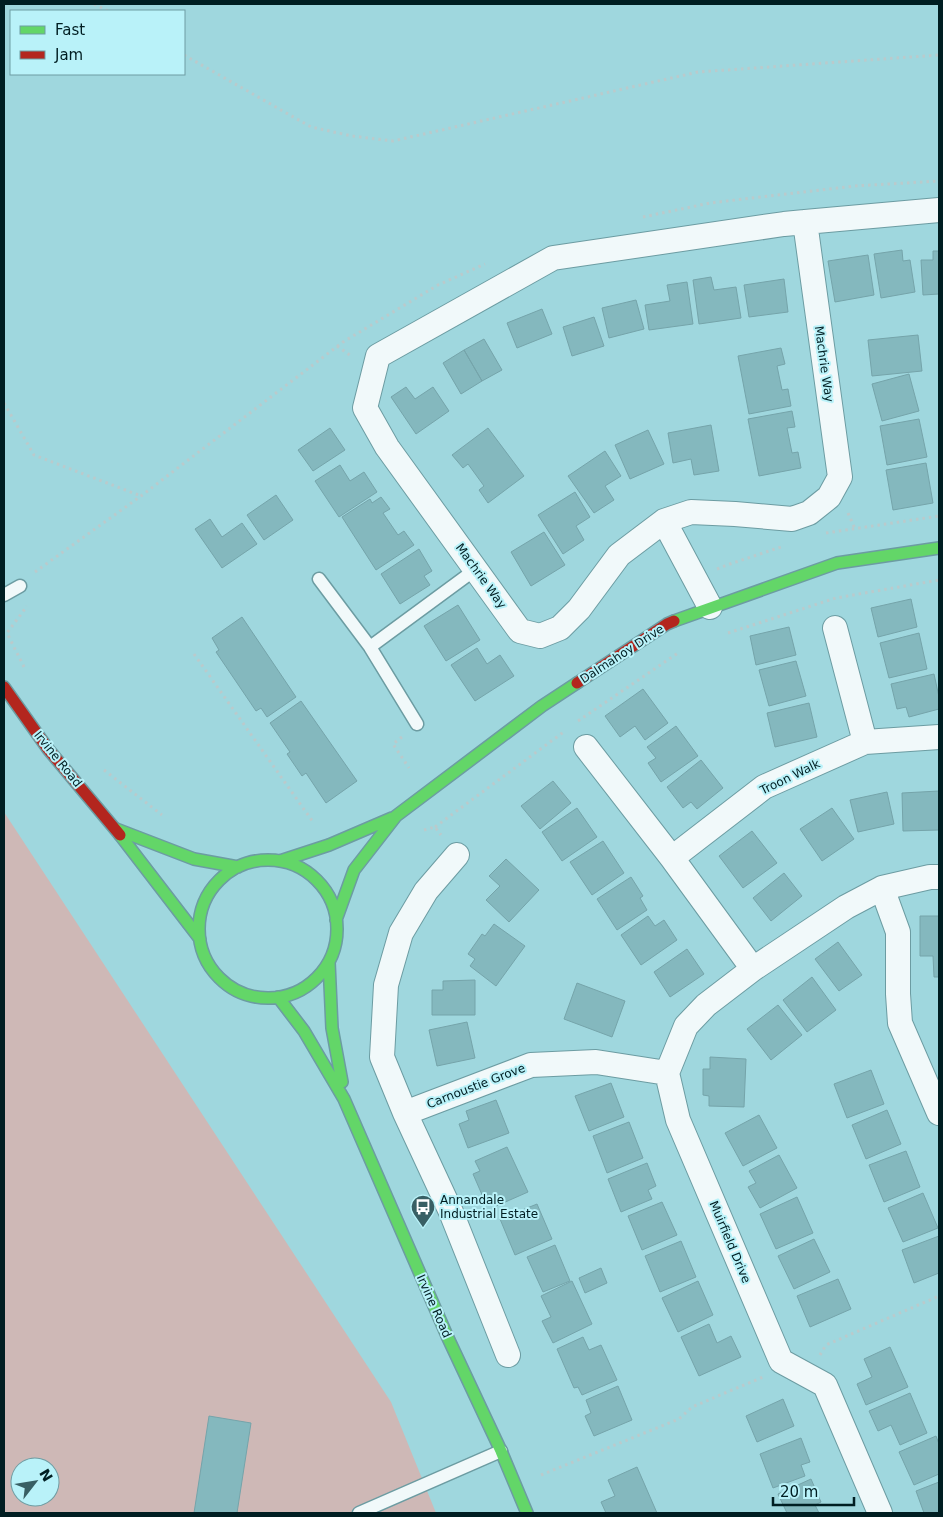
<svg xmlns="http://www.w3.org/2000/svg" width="943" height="1517" font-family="'DejaVu Sans',sans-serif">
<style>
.green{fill:#ceb8b6;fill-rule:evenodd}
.building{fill:#84b8be;stroke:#75a4aa}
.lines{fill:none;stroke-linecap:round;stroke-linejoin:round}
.lane-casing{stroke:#6c9ca2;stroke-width:15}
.street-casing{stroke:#6c9ca2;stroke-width:26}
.fast-casing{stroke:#6c9ca2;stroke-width:14}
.jam-casing{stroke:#6c9ca2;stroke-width:14}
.path{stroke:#bacacc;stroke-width:3;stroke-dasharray:2.5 4;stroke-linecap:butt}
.lane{stroke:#f1f9fa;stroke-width:12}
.street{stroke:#f1f9fa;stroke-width:24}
.fast{stroke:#63d668;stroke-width:11}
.jam{stroke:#b3261e;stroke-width:11}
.labels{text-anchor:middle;stroke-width:4;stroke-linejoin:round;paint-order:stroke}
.street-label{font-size:12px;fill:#001e22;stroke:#b9f2f9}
.poi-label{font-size:12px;fill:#001e22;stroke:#b9f2f9;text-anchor:start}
</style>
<rect width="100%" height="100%" fill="#9fd7de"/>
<path class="green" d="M4,812L391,1402L436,1513H4ZM20,1467H50V1497H20Z"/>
<path class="building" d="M902,250L903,261L910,260L915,292L881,298L874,254Z
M933,251H939V294L923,295L921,260H933Z
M868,255L874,295L835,302L828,261Z
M711,277L714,290L736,287L741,318L699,324L693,280Z
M784,279L788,312L749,317L744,285Z
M687,282L693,324L649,330L645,305L670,301L667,285Z
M636,300L644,329L609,338L602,308Z
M542,309L552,334L517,348L507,323Z
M594,317L604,346L572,356L563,327Z
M918,335L922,371L872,376L868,340Z
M484,339L502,370L482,381L464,350Z
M781,348L785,364L777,366L782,390L788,389L791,406L749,414L738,356Z
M464,350L482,381L461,394L443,363Z
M909,374L919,411L882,421L872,384Z
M406,387L415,399L433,387L449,411L416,434L391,397Z
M792,411L795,427L787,428L792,453L798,452L801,468L759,476L748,419Z
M919,419L927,457L887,465L880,426Z
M711,425L719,471L694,475L691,459L673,463L668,433Z
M330,428L345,450L313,471L298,450Z
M488,428L524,476L488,503L479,490L484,486L468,464L463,468L452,455Z
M648,430L664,464L630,479L615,445Z
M605,451L621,476L605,486L614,500L594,513L568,476Z
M926,463L933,503L893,510L886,470Z
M340,465L350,481L364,472L377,492L339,517L315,481Z
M575,492L590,517L576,526L584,540L563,554L538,515Z
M276,495L293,520L264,540L247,515Z
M381,497L390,509L383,513L398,535L404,531L414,545L376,570L342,517L370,499L372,503Z
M210,519L222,537L242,523L257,544L222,568L195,529Z
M544,532L565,565L531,586L511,552Z
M419,549L432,571L424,576L430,585L400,604L381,574Z
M911,599L917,627L878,637L871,608Z
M458,605L480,640L446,661L424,626Z
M242,617L296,697L267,717L261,708L256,711L216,652L219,650L212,638Z
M789,627L796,655L756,665L750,636Z
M919,633L927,669L889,678L880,643Z
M477,648L487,664L500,655L514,676L475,701L451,665Z
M796,661L806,696L769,706L759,670Z
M934,674L939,697V709L909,717L906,707L897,709L891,684Z
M643,689L668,723L645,740L635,726L620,737L605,716Z
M301,701L357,781L326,803L306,773L302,776L287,754L290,752L270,723Z
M809,703L817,737L775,747L767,713Z
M676,726L698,756L661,782L648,763L656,758L647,747Z
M701,760L723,788L697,809L691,802L683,808L667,787Z
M553,781L571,803L540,829L521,806Z
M939,791V830L903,831L902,793Z
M887,792L894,824L858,832L850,800Z
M577,808L597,837L562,861L542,832Z
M832,808L854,839L822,861L800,829Z
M752,831L777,863L743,888L719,856Z
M603,841L624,873L592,895L570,862Z
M506,859L539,890L509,922L486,900L500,886L489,876Z
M784,873L802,896L771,921L753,898Z
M631,877L643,896L640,898L647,910L617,930L597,899Z
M648,916L655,926L664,920L677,940L641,965L621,935Z
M920,916H939V977H934L933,956H920Z
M494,924L525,946L496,986L470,966L475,959L468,954L482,934L485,936Z
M838,942L862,975L839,991L815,959Z
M687,949L704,974L670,997L654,972Z
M812,977L836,1010L807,1032L783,1000Z
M475,980V1015H432V990H443V981Z
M577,983L625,1001L612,1037L564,1019Z
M778,1005L802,1035L771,1060L747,1029Z
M467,1022L475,1058L437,1066L429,1030Z
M710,1057L746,1059L744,1107L709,1106V1096L703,1095V1069H710Z
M871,1070L884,1104L847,1118L834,1084Z
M611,1083L624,1117L589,1131L575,1096Z
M496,1100L509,1133L468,1148L459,1124L469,1120L466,1111Z
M887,1110L901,1144L866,1159L852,1125Z
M759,1115L777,1148L743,1166L725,1133Z
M629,1122L643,1158L607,1173L593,1136Z
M507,1147L528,1192L494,1207L488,1195L483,1197L473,1174L480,1171L475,1161Z
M906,1151L920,1187L884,1202L869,1165Z
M779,1155L797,1188L760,1208L748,1187L756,1183L749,1171Z
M647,1163L656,1186L648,1190L652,1199L621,1212L608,1179Z
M923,1193L938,1228L903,1242L888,1208Z
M797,1197L813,1233L776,1249L760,1214Z
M662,1202L677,1235L642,1250L628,1216Z
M537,1204L552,1239L515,1255L500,1219Z
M939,1236V1273L914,1283L902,1250Z
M814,1239L830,1272L794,1289L778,1256Z
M681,1241L696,1277L660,1292L645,1256Z
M555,1245L570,1281L543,1292L527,1257Z
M601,1268L607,1283L585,1293L579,1278Z
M838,1279L851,1309L810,1327L797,1296Z
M572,1281L592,1324L553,1343L542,1321L551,1317L541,1296Z
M698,1281L713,1315L678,1332L662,1298Z
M709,1324L717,1343L731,1336L741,1357L699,1376L681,1337Z
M583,1337L589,1350L601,1345L617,1380L582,1395L578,1387L574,1388L557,1349Z
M890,1347L908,1387L866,1405L857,1384L872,1377L864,1359Z
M618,1386L632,1420L594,1436L585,1416L591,1413L586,1400Z
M910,1393L927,1433L900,1445L891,1425L878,1431L869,1411Z
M783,1399L794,1426L757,1442L746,1416Z
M209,1416L251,1423L237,1513H194Z
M936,1436L939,1444V1474L914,1485L899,1452Z
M801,1438L810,1462L801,1465L805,1476L773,1488L760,1454Z
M637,1467L657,1513H606L601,1502L615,1496L608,1480Z
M811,1479L821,1502L815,1505L819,1513H787L778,1494Z
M939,1482V1513H924L916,1491Z"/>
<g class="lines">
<defs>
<path id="lane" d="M319,579L370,647L417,724
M4,595L20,586
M370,647L476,569
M359,1513L501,1451"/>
<path id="street" d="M805,222L840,477L829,497L809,513L792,519L735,514L691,512L664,521L619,555L579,609L560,628L540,636L520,631L387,447L365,408L378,356L553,258L784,224L805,222L939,210
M664,521L710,607
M835,628L865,742
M586,747L672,858L753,969
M457,855L426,891L401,933L386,985L382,1057L405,1113L451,1212L508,1355
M672,858L764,787L865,742L939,737
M882,888L898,932V994L900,1023L939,1113
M405,1113L531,1065L596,1062L667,1073
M880,1513L825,1385L781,1361L678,1120L667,1073L686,1026L706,1005L753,969L846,907L882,888L930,877H939"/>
<path id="fast" d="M674,621L837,563L939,548
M116,829L194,859L238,867
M120,835L200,939
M199 929a69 69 0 1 1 138 0a69 69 0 1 1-138 0Z
M280,861L329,845L392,818
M336,920L354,870L396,816L542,706L577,683
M329,962L332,1028L342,1082
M278,997L304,1031L344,1099L448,1338L501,1451L527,1513"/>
<path id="jam" d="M577,683L667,624L674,621
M4,687L48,749L120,835"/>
</defs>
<use href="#lane" class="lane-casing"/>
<use href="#street" class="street-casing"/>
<use href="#fast" class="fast-casing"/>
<use href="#jam" class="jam-casing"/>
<path class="path" d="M94,4L108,11
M184,55L311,127L352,136L393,141L698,72L939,55
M643,217L710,203L855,186L939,181
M337,346L351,356
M4,403L34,455L141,496
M848,513L855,529
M826,533L939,516
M717,569L727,565L784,546
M35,572L141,496L343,342L438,285L485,264
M728,633L836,598L939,580
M194,654L313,822
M24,667L7,633L27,606
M578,721L678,653
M402,737L393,744L409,768
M104,770L162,815
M435,827L565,731
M424,830L435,827L441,835
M820,1355L826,1345L939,1296
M541,1475L679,1419L692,1407L763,1377"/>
<use href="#lane" class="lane"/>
<use href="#street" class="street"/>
<use href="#fast" class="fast"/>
<use href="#jam" class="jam"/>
</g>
<defs>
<symbol id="bus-pin" viewBox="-11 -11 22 30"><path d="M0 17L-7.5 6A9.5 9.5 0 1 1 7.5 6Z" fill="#385f64" stroke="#b9f2f9"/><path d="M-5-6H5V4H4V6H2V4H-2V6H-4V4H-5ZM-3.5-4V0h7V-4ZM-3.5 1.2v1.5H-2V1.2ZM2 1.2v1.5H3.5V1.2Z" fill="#fff"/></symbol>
</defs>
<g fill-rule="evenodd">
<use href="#bus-pin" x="409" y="1193" width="28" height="38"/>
</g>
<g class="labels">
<g class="street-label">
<text transform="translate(824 364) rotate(82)" y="4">Machrie Way</text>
<text transform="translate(481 576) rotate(54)" y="4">Machrie Way</text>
<text transform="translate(622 654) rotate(-33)" y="4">Dalmahoy Drive</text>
<text transform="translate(58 759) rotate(51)" y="4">Irvine Road</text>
<text transform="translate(790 777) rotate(-26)" y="4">Troon Walk</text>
<text transform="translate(476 1086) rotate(-21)" y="4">Carnoustie Grove</text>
<text transform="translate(730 1242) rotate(67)" y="4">Muirfield Drive</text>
<text transform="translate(434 1306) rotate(66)" y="4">Irvine Road</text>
</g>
<g class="poi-label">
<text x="440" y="1204">Annandale<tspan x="440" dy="14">Industrial Estate</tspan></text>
</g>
</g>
<rect width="943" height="1517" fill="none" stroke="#001e22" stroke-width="10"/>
<rect x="10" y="10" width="175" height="65" fill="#b9f2f9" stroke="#6f9da3"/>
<rect x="20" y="26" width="25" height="8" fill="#63d668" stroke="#6f9da3"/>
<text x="55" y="35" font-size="15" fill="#001e22">Fast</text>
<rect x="20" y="51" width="25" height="8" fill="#b3261e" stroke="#6f9da3"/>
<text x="55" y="60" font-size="15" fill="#001e22">Jam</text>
<g transform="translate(35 1482) rotate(59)"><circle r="24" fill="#b9f2f9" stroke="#6f9da3"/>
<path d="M0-4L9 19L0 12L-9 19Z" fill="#385f64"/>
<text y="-8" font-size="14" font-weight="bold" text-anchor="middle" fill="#001e22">N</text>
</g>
<path d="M773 1497v8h81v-8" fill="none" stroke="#001e22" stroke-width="2.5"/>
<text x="780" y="1497" font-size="15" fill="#001e22" stroke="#b9f2f9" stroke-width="4" paint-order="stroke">20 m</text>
</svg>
